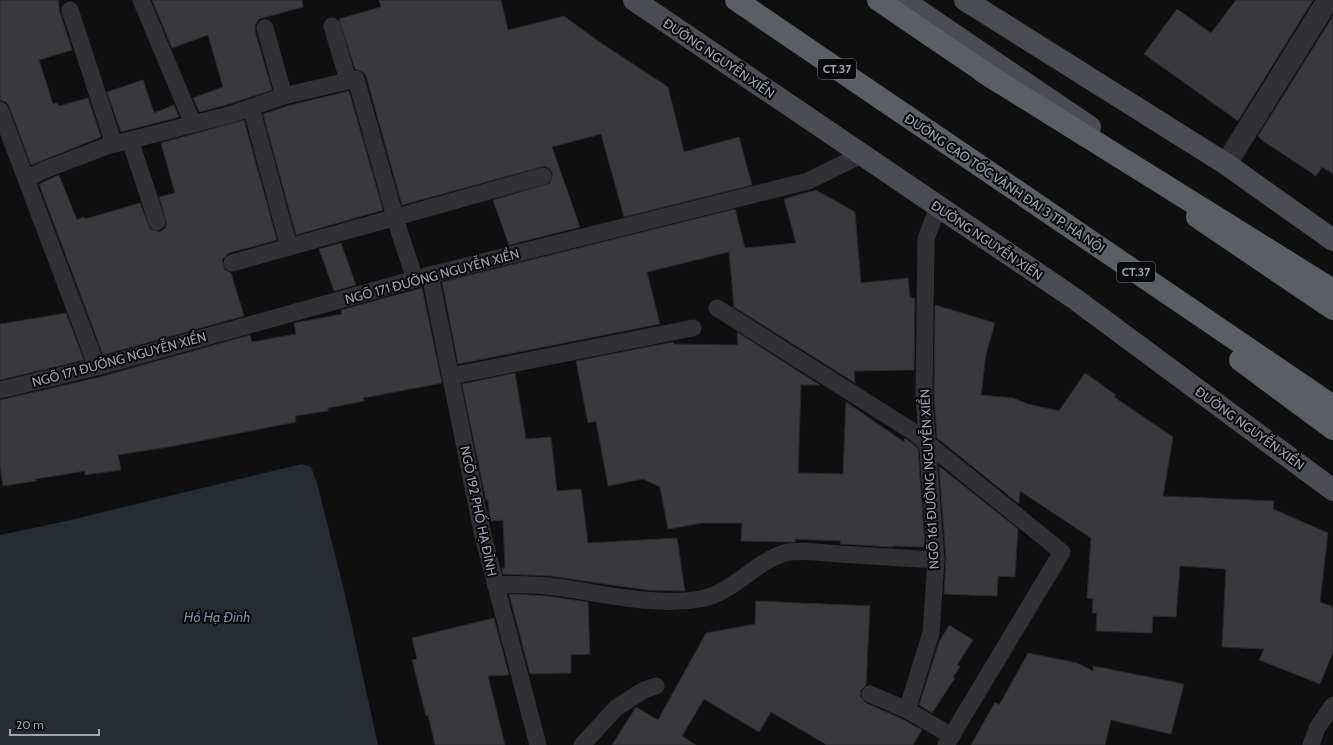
<svg xmlns="http://www.w3.org/2000/svg" width="1333" height="745" font-family="Cabin,sans-serif">
<style>
.water{fill:#262c34}
.building{fill:#39393d;stroke:#29292c}
.lines{fill:none;stroke-linecap:round;stroke-linejoin:round}
.lane{stroke:#303035;stroke-width:17}
.street{stroke:#303035;stroke-width:22}
.primary{stroke:#4c4d54;stroke-width:22}
.highway{stroke:#5c5e66;stroke-width:22}
.highway-bridge{stroke:#5c5e66;stroke-width:22}
.labels{text-anchor:middle;stroke-width:4;stroke-linejoin:round;paint-order:stroke}
.shield{fill:#0a0a0b;stroke:#73757f;stroke-width:1}
.shield-label{font-size:12px;font-weight:bold;fill:#a0a3b1}
.street-label{font-size:13px;fill:#a0a3b1;stroke:#0a0a0b}
.water-label{font-size:14px;font-style:italic;fill:#768dad;stroke:#0a0a0b}
</style>
<rect width="100%" height="100%" fill="#0f0f10"/>
<path class="water" d="M302,464L311,467L317,483L344,590L378,745H0V535L62,522Z"/>
<path class="building" d="M0,0H58L60,13L72,50L39,60L53,104L58,103L59,106L88,98L101,137L31,165L9,106L6,102L0,100Z
M152,0H302L303,7L259,19L255,25V31L272,90L226,105L199,112L193,98L223,87L208,35L172,48Z
M379,0H501L508,30L564,16L598,41L668,87L684,152L739,137L752,185L624,217L601,134L552,147L580,227L509,245L493,200L550,183L553,174L550,169L545,166L402,205L366,76L363,72L355,69L339,19L381,7Z
M1236,0H1313L1238,121L1144,54L1177,9L1211,33Z
M1333,16V174L1322,167L1316,176L1263,141L1258,136Z
M143,80L154,113L174,105L179,117L121,132L107,92Z
M349,91L383,210L296,235L263,114L287,106Z
M244,120L277,240L229,253L222,260L225,270L231,273L244,316L103,355L39,184L59,175L77,220L84,217L85,219L140,203L150,229L160,232L165,228L167,224L159,197L175,193L161,143Z
M816,190L855,212L861,283L908,278L910,297L915,299L914,370L854,371L855,383L734,307L729,252L647,272L660,324L458,364L442,282L735,209L745,248L796,243L784,199Z
M341,243L356,285L334,291L319,249Z
M422,288L442,383L363,398L364,401L328,408V411L295,416L296,422L174,446L118,455L121,470L85,475V471L35,479L36,481L3,486L0,466V400L100,377L250,335L252,342L296,334L294,323L342,314L341,310Z
M935,305L995,323L986,354L981,395L1013,398L1028,404L1059,411L1085,373L1116,395L1114,397L1173,437L1163,496L1274,501L1273,509L1328,533L1320,602L1333,607V652L1320,684L1259,660L1264,649L1222,647L1226,569L1180,566L1176,617L1153,616L1152,633L1096,631L1097,613H1092L1093,599L1087,598L1091,538L1020,491L1019,504L937,438L934,397Z
M66,313L84,360L0,380V324Z
M737,332L820,385H801L798,473L843,474L846,402L904,442L905,438L918,448L925,547L893,546V547L840,544L841,541L795,539V542H789L741,541L742,523H703L668,529L660,487L643,479L608,486L596,421L588,423L576,361L673,342L674,344L738,345Z
M515,373L526,439L551,437L557,491L581,489L588,543L677,538L685,591L647,590L550,576L503,574L502,568H505L503,520L490,521L488,500H486L462,384Z
M939,466L1018,529L1015,577L998,576L997,596L944,594L946,559Z
M509,594L547,596L588,602L590,654L571,655V673L530,674Z
M756,601L870,606L866,685L861,690L860,696L866,703L902,719L922,730L913,745H827L771,712L759,732L704,699L682,736L696,745H612L636,707L658,720L706,633L755,624Z
M494,618L509,675L488,676L505,745H435L428,715L426,716L412,660L417,659L412,638Z
M949,625L973,640L957,665L960,667L953,677L955,678L932,713L919,705L939,642Z
M1028,653L1077,663L1093,671V666L1184,684L1171,734L1111,720L1105,745H971L995,702L999,705L1001,702Z"/>
<g class="lines">
<path class="lane" d="M141,0L193,124
M70,10L114,144
M332,26L348,80
M265,28L284,96
M251,107L289,247
M0,110L97,367
M130,140L157,222
M26,179L44,170L107,146L229,115L284,96L356,79L399,231L415,279
M232,263L543,176
M430,275L483,536L538,745
M717,308L912,431L1062,552L946,745
M451,376L693,328
M0,390L97,367L430,275L808,181L861,155
M495,584C515,585 536,584 556,587C602,593 654,607 700,599C732,594 754,562 785,553C801,549 822,553 839,554C871,556 904,558 936,560
M870,694L907,710L931,633L936,560L924,397L926,239L938,207
M907,710L952,736
M582,745L616,708L644,690L656,686
M1311,745L1317,728L1333,705"/>
<path class="street" d="M1226,164L1328,0"/>
<path class="primary" d="M634,0L1075,299L1333,490
M903,0L1090,127
M965,0L1226,164L1333,240"/>
<path class="highway" d="M736,0L1333,406
M878,0L1000,83
M1197,217L1333,309
M1240,360L1333,429"/>
<path class="highway-bridge" d="M983,72L1333,290"/>
</g>
<g class="labels">
<g class="shield">
<rect x="818" y="59" width="38" height="20" rx="3"/>
<rect x="1117" y="262" width="38" height="20" rx="3"/>
</g>
<g class="shield-label">
<text x="837" y="73">CT.37</text>
<text x="1136" y="276">CT.37</text>
</g>
<g class="street-label">
<text transform="translate(719 58) rotate(34)" y="5">ĐƯỜNG NGUYỄN XIỂN</text>
<text transform="translate(1005 183) rotate(34)" y="5">ĐƯỜNG CAO TỐC VÀNH ĐAI 3 TP. HÀ NỘI</text>
<text transform="translate(987 240) rotate(34)" y="5">ĐƯỜNG NGUYỄN XIỂN</text>
<text transform="translate(432 276) rotate(-15)" y="5">NGÕ 171 ĐƯỜNG NGUYỄN XIỂN</text>
<text transform="translate(119 359) rotate(-15)" y="5">NGÕ 171 ĐƯỜNG NGUYỄN XIỂN</text>
<text transform="translate(1250 428) rotate(36)" y="5">ĐƯỜNG NGUYỄN XIỂN</text>
<text transform="translate(929 479) rotate(-93)" y="5">NGÕ 161 ĐƯỜNG NGUYỄN XIỂN</text>
<text transform="translate(479 511) rotate(78)" y="5">NGÕ 192 PHỐ HẠ ĐÌNH</text>
</g>
<g class="water-label">
<text x="217" y="622">Hồ Hạ Đình</text>
</g>
</g>
<path d="M10 729v6h89v-6" fill="none" stroke="#a0a3b1" stroke-width="2"/>
<text x="16" y="729" font-size="12" fill="#a0a3b1" stroke="#0a0a0b" stroke-width="3" paint-order="stroke">20 m</text>
</svg>
